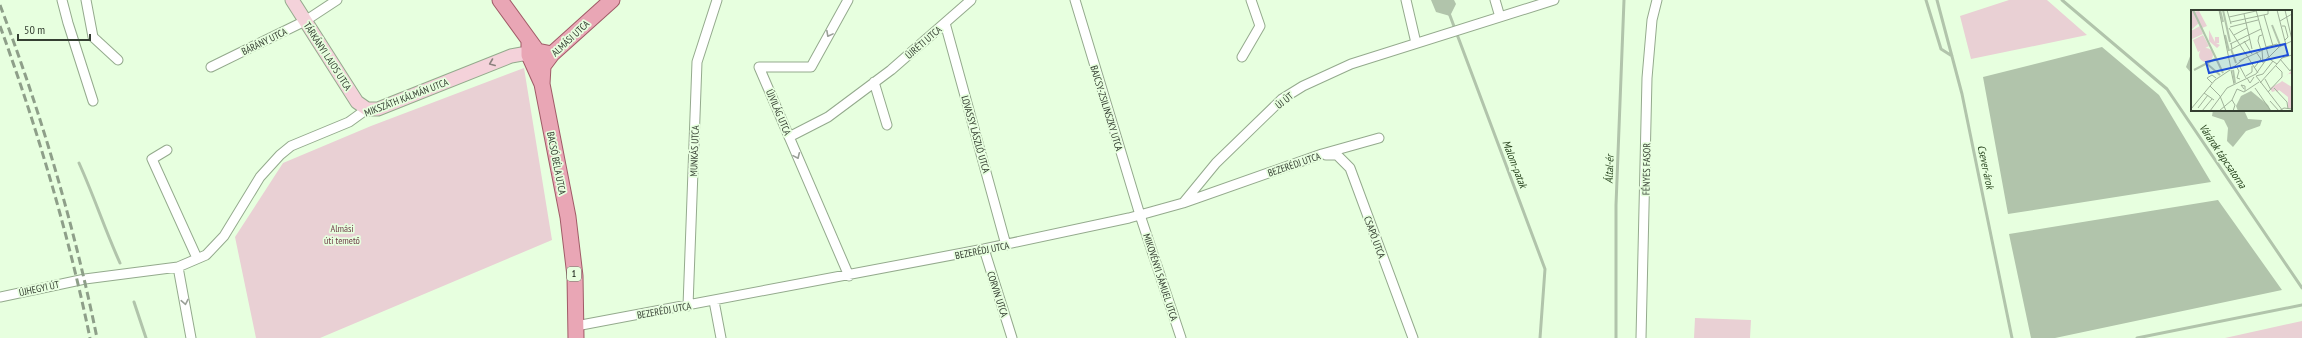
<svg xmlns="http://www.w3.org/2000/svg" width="2302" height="338" font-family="'PT Sans Narrow',sans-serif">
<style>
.green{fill:#e9d0d4}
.water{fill:#b1c4ab}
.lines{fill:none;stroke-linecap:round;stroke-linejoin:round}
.stream{stroke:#b1c4ab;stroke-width:3}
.street-casing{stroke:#94aa8d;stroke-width:11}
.secondary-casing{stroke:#94aa8d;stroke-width:15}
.primary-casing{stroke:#a05b67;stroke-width:17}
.street{stroke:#fff;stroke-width:9}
.secondary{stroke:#f4d2da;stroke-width:13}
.primary{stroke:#e9a6b5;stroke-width:15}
.rail{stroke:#8e9f89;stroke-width:3;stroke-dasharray:8 4;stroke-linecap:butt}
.oneway{stroke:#9a9f98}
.oneway2{stroke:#8b817e}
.labels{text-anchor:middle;stroke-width:3.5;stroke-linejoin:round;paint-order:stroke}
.shield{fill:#e7ffdf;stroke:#6a7966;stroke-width:1}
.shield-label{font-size:9px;font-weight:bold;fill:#353f32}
.street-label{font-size:10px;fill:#353f32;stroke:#e7ffdf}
.park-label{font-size:10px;fill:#6f3d48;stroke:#e7ffdf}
.water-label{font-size:11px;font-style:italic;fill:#27431d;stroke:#e7ffdf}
.inset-river{fill:none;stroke:#b1c4ab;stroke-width:2}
.inset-road{fill:none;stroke:#a0b29a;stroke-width:1}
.view{fill:#1d4ed8;fill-opacity:0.15;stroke:#1d4ed8;stroke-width:2}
.inset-edge{fill:none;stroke:#353f32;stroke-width:2}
</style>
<rect width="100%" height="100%" fill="#e7ffdf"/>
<path class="green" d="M2009,0H2047L2087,35L1971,59L1960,16Z
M524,68L552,240L320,338H256L235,237L283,163L371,126Z
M1695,318L1751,320L1750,338H1694Z
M2302,321V338H2225Z"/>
<path class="water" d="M1431,0H1454L1456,4L1450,16L1436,12Z
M2102,47L2159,95L2211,182L2008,214L1983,77Z
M2192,51V74L2186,67Z
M2213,110H2244L2248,119L2262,120L2260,126L2246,131L2233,147L2227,141L2228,128L2224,120L2212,116Z
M2218,200L2282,290L2055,338H2031L2009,234Z"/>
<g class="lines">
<path class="stream" d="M1926,0L1941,49L1952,56
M1937,0L1962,94L2012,338
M2062,0L2167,89L2302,288
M1449,13L1545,269L1540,338
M79,163C94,196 105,230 120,263
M134,302L146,338
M1616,338V205L1624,0
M2137,338L2302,305"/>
<defs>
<path id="street" d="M62,0L68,23L93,101
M86,0L93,37L118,60
M848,0L811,67H759L849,276
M1075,0L1140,215L1181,338
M1406,0L1416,43
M1495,0L1500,17
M945,23L1006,245
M1242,57L1260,26L1251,0
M211,67L305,21L337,0
M874,82L887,125
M789,137L828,117L891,70L971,0
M167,150L152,159L197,258
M1326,155H1337L1350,168L1413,338
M1184,202L1216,163L1282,99L1303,86L1351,64L1554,0
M984,249L1012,338
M178,267L191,338
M0,297L85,279L178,267L206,255L224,236L260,177L280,155L291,146L349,122L367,109
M714,301L721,338
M688,306L697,62L717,0
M576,326L984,249L1129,218L1183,203L1322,154L1379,138
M1641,338L1647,78L1652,20L1657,0"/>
<path id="secondary" d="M292,0L357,102L367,109H378L511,56L522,54L529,55"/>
<path id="primary" d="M500,0L537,51L552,54
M529,40V55L542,84L568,217L575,276L576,338
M542,84L543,66L552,54L612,0"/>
</defs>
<use href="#street" class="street-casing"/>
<use href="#secondary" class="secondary-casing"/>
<use href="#primary" class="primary-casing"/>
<use href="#street" class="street"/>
<use href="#secondary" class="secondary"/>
<use href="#primary" class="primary"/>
<path class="rail" d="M0,5C41,113 74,225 97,338
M0,26C37,128 68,232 90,338"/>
</g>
<defs><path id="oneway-chevron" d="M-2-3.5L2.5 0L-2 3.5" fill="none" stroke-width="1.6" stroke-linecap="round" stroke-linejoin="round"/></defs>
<g class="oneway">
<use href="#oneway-chevron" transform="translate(829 34) rotate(118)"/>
<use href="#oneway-chevron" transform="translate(797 156) rotate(66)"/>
<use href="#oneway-chevron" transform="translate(185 302) rotate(79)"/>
</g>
<use class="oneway2" href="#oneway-chevron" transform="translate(492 63) rotate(158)"/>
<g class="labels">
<rect class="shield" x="567" y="267" width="14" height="14" rx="3"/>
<g class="shield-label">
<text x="574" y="277">1</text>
</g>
<g class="street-label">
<text transform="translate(570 38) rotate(-43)" y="4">ALMÁSI UTCA</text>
<text transform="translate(264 41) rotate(-26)" y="4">BÁRÁNY UTCA</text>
<text transform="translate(923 42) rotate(-41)" y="4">ÚJRÉTI UTCA</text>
<text transform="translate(328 56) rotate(57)" y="4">TÁRKÁNYI LAJOS UTCA</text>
<text transform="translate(406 97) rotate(-21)" y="4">MIKSZÁTH KÁLMÁN UTCA</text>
<text transform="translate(1284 100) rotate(-38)" y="4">ÚJ ÚT</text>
<text transform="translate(1107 108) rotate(73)" y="4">BAJCSY-ZSILINSZKY UTCA</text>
<text transform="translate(779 112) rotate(67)" y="4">ÚJVILÁG UTCA</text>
<text transform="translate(976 134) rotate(74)" y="4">LOVASSY LÁSZLÓ UTCA</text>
<text transform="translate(694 151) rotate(-88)" y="4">MUNKÁS UTCA</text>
<text transform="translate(557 163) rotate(79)" y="4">BACSÓ BÉLA UTCA</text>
<text transform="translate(1294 164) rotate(-19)" y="4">BEZERÉDJ UTCA</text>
<text transform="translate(1646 169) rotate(-89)" y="4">FÉNYES FASOR</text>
<text transform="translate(1375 237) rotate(70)" y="4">CSAPÓ UTCA</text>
<text transform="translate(982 250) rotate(-11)" y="4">BEZERÉDJ UTCA</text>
<text transform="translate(1161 277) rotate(72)" y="4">MIKOVÉNYI SÁMUEL UTCA</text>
<text transform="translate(39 288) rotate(-12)" y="4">ÚJHEGYI ÚT</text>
<text transform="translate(998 294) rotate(72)" y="4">CORVIN UTCA</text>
<text transform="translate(664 310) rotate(-10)" y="4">BEZERÉDJ UTCA</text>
</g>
<g class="park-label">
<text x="342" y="232">Almási<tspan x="342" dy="12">úti temető</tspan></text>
</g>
<g class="water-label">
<text transform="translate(2223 156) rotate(56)" y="4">Várárok tápcsatorna</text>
<text transform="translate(1515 164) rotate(69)" y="4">Malom-patak</text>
<text transform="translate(1986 167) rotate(78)" y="4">Csever-árok</text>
<text transform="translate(1609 169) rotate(-88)" y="4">Által-ér</text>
</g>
</g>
<g transform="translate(2191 10)">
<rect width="101" height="101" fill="#e7ffdf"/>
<path d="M0,0H7L2,2L8,1L16,16L11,18L8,13L0,20ZM9,16L12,24L1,29L0,21ZM18,20L24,32V27H28V33H25L29,35L26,38L18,31ZM12,25L18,36L7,42L2,30ZM8 45a7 7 0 1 1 14 0a7 7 0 1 1-14 0ZM101,60V64H97L91,71L101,77V99L97,98V87L88,80L86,82L83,78L84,81L81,82L79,78L90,72Z" fill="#e9d0d4"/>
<path d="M60,81L77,95L80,101H47L45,96L50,86Z" fill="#b1c4ab"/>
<path class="inset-river" d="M2,0L32,63M29,0L32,12M32,0L39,32M81,15L89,35M34,25L38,41M40,39L45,53M15,53L29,65M3,60L24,49M42,60L44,73"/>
<path class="inset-road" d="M28,0L40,59M36,0L40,14M65,0L78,48M86,0L95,35M94,0L101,30M53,4L61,39M73,5L82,36M38,7L65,1M89,11L101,4M40,12L77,4V1M91,16H94L97,27L94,30M39,17L67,10M38,18L67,63M43,25L56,18M53,31L61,44M40,33L41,39L59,29M39,34L70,19M75,37L86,34L88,37M70,40L67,31L68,26L71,25M71,40L72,53M78,47L88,37L101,31M77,48L86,54L91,48L101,45M89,49L99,61L101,58M48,51L74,39M48,55L55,68M45,56L48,61L46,68L49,69M63,58L70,49L65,42M40,59L54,48M40,60L43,74M65,64L77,47M55,66L61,62V56M65,66L92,101M65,66L72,64L82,51M56,68L59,73L63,67M74,69L80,80M21,73L16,68L21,65L25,68M69,73L86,54M19,76L29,86L35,101M64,78L80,101M83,78L96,92L97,99M53,79L50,75L54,76V81M77,82L91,67V62L85,56M13,83L23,90M41,90L46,79L53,82L68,72M41,90L44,95L42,101M79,91L88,101M7,98L17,85M0,99L24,70L39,60M11,101L21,89M19,101L36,78L65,64M28,101L41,90M88,101L93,98L101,99"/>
<path class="view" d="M94,34L97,45L18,63L15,52Z"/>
<rect width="101" height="101" class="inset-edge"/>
</g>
<path d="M18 34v6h72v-6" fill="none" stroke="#353f32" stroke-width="2"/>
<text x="24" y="34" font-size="12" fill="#353f32" stroke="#e7ffdf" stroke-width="3" paint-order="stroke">50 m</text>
</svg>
